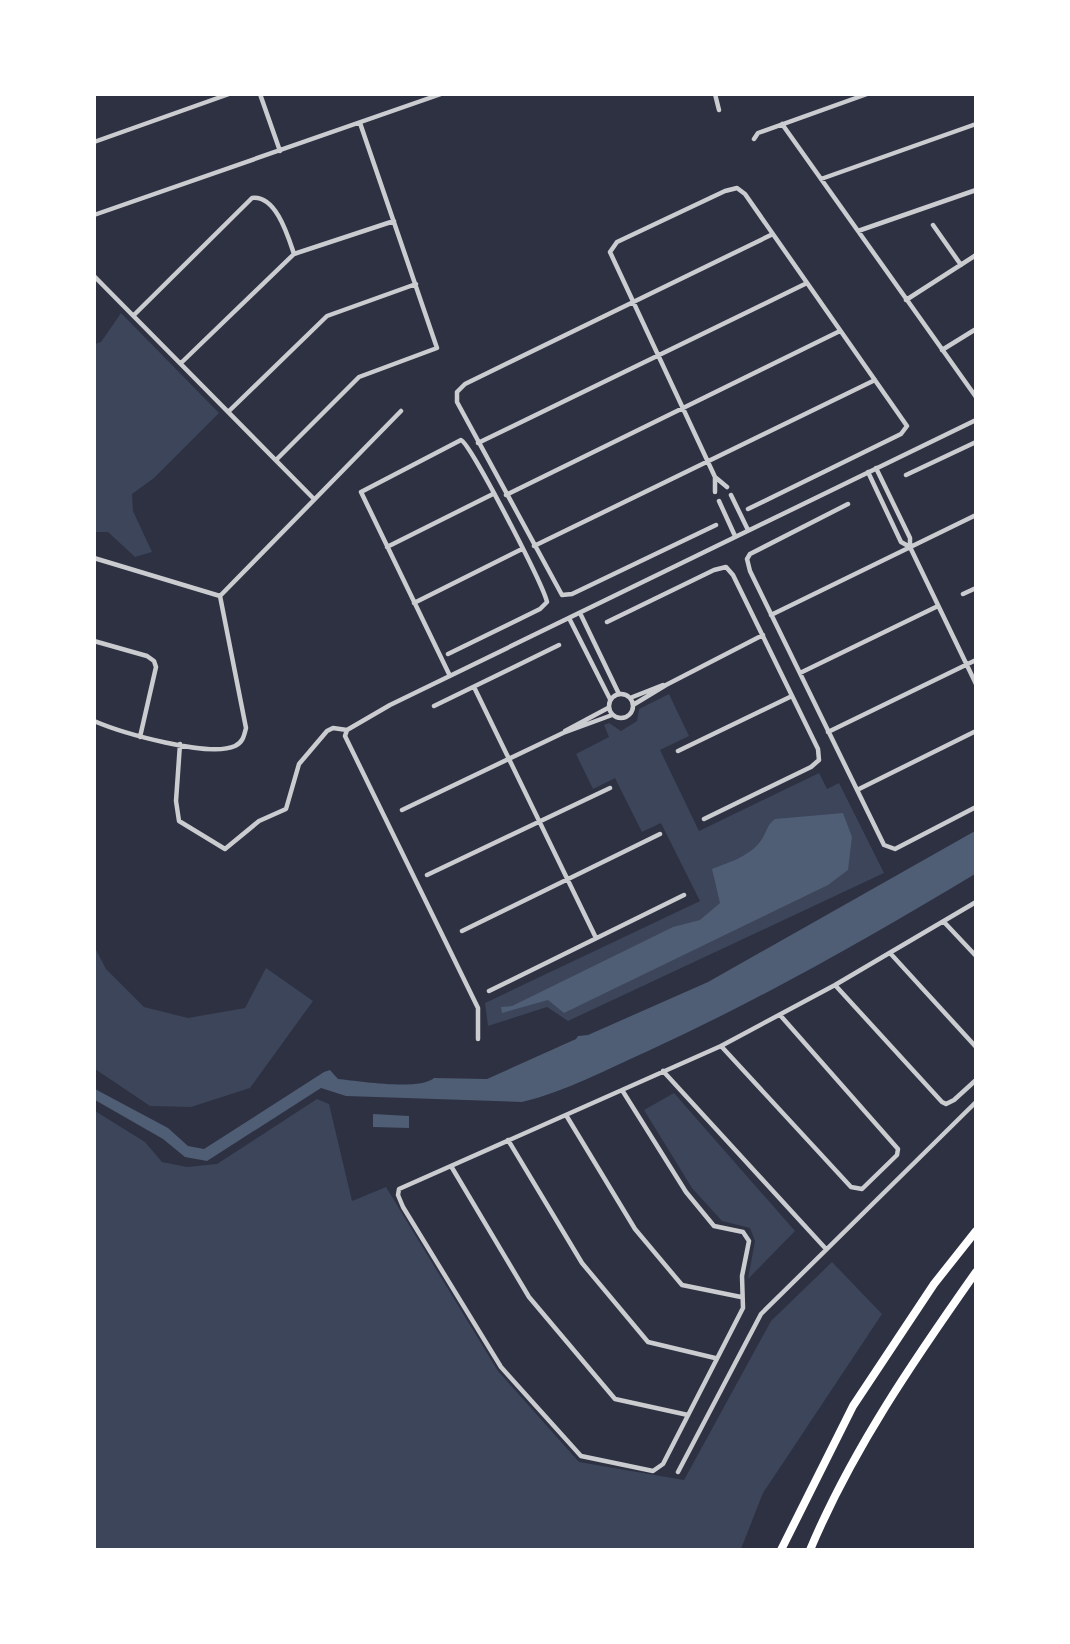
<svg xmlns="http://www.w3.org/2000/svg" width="1070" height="1644" font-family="Commissioner,sans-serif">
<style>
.green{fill:#3c4559}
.water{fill:#4f5d75}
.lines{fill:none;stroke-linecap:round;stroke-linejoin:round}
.minor{stroke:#caccd0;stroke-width:4.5}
.motorway{stroke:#fff;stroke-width:8}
</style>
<rect width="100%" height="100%" fill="#2d3142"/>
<path class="green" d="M121,313L219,413L154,478L132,494L133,511L152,552L135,557L108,532H95V344L101,342Z
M669,694L689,736L660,750L699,831L819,773L827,789L839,783L884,873L568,1021L547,1007L488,1026L485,1003L700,901L661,823L642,832L615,778L593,789L576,754L609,737L604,725L609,723L621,731L637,721L639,709Z
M95,948L106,969L144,1007L188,1018L245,1008L266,968L313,1001L250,1088L191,1107L150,1106L95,1069Z
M674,1093L795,1231L748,1279L755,1241L750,1228L722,1221L692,1188L644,1110Z
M317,1099L329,1104L352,1201L386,1187L498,1371L579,1462L684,1480L771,1321L832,1262L882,1314L763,1493L741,1549H95V1111L145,1142L162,1162L187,1167L217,1164Z"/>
<path class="water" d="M843,813L852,837L848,870L828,885L564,1013L548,1000L502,1013L501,1007L512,1006L673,927L700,920L720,903L712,869C730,862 751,856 762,839C767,831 767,825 775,819Z
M975,831V874C869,938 761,999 648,1051C607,1069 565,1092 522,1102L346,1096L321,1088L207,1161L185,1157L163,1139L95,1100V1089L168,1128L188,1146L204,1149L324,1072L330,1070L338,1079C359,1081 419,1091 434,1078L487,1079L576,1039L578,1036L588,1035L708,982Z
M373,1114L409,1116V1128L373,1127Z"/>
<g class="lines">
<path class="minor" d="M260,94L280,151
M715,94L719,110
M782,124L976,397
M754,139L758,133L867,94
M94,142L229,94
M821,179L976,124
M94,215L441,94
M933,225L961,265
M858,231L976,190
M94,276L313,498
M906,300L976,255
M134,315L252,198C276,195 288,236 294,254
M942,350L976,329
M181,363L294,254L394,221
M228,412L327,316L416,284
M478,443L807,283
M276,460L359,377L437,348L360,123
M876,468L910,538V547L976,684
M868,472L901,542L910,547
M906,475L976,442
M727,487L715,477L610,252L617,242L725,191L737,188L745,194L907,426L901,434L748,509
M715,492V477
M506,495L840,331
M731,495L748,530
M719,501L735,536
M848,504L750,554L747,559L750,571L884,845L895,849L976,807
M716,525L572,594L562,595L457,402V392L465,384L773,234
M534,546L875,380
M387,547L493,494
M94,558L220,596
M963,594L976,588
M220,596L401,411
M414,603L522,549
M580,613L619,694
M771,615L976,515
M569,618L610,699
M607,622L714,570L726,567L733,575L818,749L819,760L811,767L704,819
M94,641L147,656L154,661L156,667L140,737
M448,654L540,609L547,602C543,585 471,444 461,440L361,492L450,676
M800,673L938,606
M474,687L596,938
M609 706a12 12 0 1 1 24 0a12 12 0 1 1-24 0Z
M630,698L663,685
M633,705L666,685L763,635
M434,706L559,645
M94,721C122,733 209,758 235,746C243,742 244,736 246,728L220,596
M565,731L608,708
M828,732L976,660
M180,744L176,801L179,821L225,849L259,821L286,809L299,764L327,731L333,728L347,730
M678,751L792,696
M857,790L976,731
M402,810L563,733L612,715
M427,875L610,788
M944,922L976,956
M462,931L660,834
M890,953L976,1047
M835,985L942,1102L946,1104L954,1100L976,1080
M489,991L684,895
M478,1039V1008L345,736L347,730L390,705L976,420
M721,1046L851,1187L862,1189L897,1155L898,1149L780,1015
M663,1071L826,1249
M622,1090L686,1192L714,1226L743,1232L749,1241L742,1276L743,1308L663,1464L653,1471L581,1456L501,1367L403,1207L398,1195L399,1189L721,1046L835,985L976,902
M566,1115L635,1229L682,1285L741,1297
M508,1140L582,1263L648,1342L715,1358
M451,1166L529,1297L615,1399L688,1415
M678,1472L761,1314L976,1102"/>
<path class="motorway" d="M781,1550L853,1406L934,1284L976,1231
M810,1550C852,1450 914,1360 976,1272"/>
</g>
<rect width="1070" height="1644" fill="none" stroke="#ffffff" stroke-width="192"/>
</svg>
